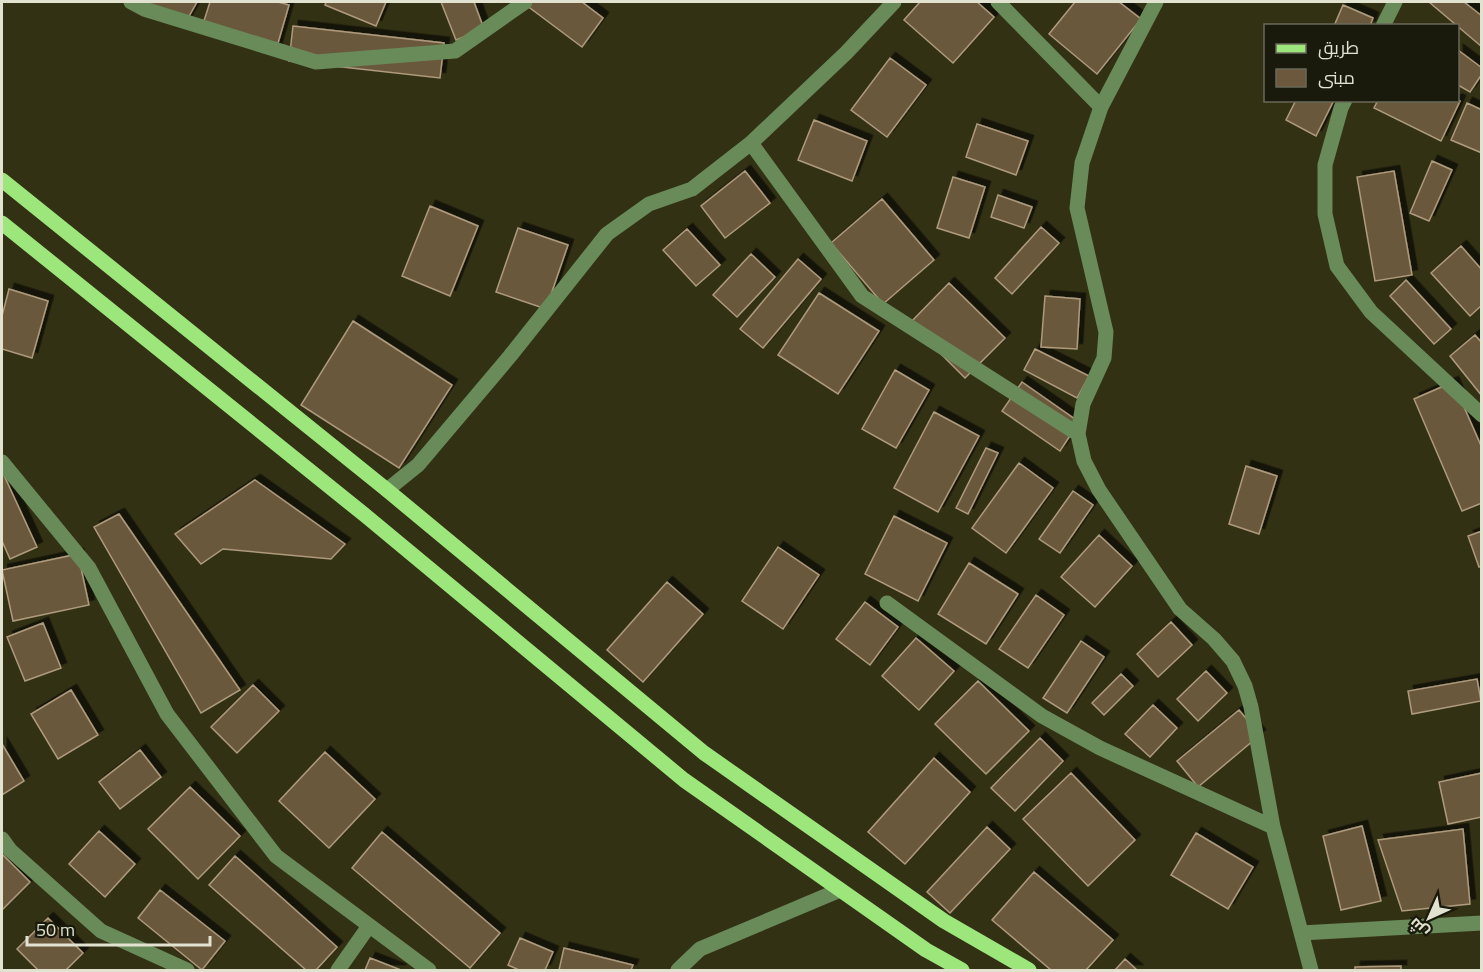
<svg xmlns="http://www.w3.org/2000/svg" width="1483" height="972" font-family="'Titillium Web',Cairo,sans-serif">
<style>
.building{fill:#6b583d;stroke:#ae9a7d;stroke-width:1.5;filter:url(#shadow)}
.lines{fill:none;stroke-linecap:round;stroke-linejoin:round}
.minor{stroke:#688b59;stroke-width:15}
.major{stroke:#9de67b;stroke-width:15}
</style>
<defs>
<filter id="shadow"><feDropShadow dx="5.5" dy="-5.5" stdDeviation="0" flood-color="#0009"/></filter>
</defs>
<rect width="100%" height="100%" fill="#333114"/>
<!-- building -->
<path class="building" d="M139,2H197L183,27Z
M210,2H278L289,5L276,50L202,27Z
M326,2H386L376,26L325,5Z
M441,2H474L484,29L456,40Z
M522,2H582L603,18L582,47Z
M920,2H977L994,17L953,63L904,20Z
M1075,2H1119L1141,19L1097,74L1049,34Z
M1429,2H1464L1482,16V47Z
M1343,5L1373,18L1370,26H1334Z
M293,26L444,43L440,78L289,61Z
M1458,50L1482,68V74L1470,92L1458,85Z
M890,58L926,85L887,137L851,110Z
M1296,100H1334L1316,136L1286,120Z
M1378,100H1458L1460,101L1441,141L1374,108Z
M1467,103L1482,110V153L1451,140Z
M814,120L867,141L852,181L798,160Z
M977,124L1028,141L1016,175L966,157Z
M1432,161L1452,170L1429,221L1410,213Z
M745,171L770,203L725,238L701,206Z
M1394,171L1412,275L1375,281L1357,177Z
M953,177L985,187L969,238L937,228Z
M998,195L1032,207L1024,228L991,217Z
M882,199L934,260L883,304L831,243Z
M430,206L478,226L450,296L402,276Z
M1041,227L1059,243L1012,294L995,278Z
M518,228L568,245L546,309L496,292Z
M687,229L720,265L696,286L663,250Z
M1461,246L1482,270V305L1470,316L1431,273Z
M751,254L775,277L737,317L713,295Z
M798,259L821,279L763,348L740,329Z
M1406,280L1451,329L1434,344L1390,296Z
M949,283L1005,338L965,378L910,323Z
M9,289L48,301L32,358L2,349V316Z
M819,293L879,331L838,394L778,355Z
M1045,296L1080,299L1077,349L1041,347Z
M353,321L452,385L399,468L301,405Z
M1475,335L1482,343V396L1450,356Z
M1035,349L1089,376L1077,398L1024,370Z
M895,370L929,390L896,448L862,429Z
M1022,382L1079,422L1060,451L1002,411Z
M1453,382L1482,448V503L1462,511L1414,399Z
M934,412L979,436L938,512L894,488Z
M986,448L998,453L968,514L956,508Z
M1019,463L1053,488L1006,553L972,528Z
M1246,466L1277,476L1259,534L1229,524Z
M2,471L37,547L10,559L2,541Z
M255,480L345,544L331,559L223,549L201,564L175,534Z
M1073,491L1093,505L1060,553L1039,539Z
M119,514L240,690L201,713L94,527Z
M894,516L947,543L918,601L865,574Z
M1482,531V566L1479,567L1468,536Z
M1099,535L1132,566L1095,607L1061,577Z
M778,547L819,575L783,629L742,601Z
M78,554L89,605L13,621L2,570Z
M969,563L1018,594L986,644L938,614Z
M667,582L703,614L643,682L607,650Z
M1036,595L1064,615L1028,668L999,649Z
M865,602L898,627L870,665L836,639Z
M1171,622L1192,645L1158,677L1137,654Z
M43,623L61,668L25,681L7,637Z
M916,638L954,671L919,710L882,676Z
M1081,641L1104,657L1067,713L1043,698Z
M1206,671L1227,693L1198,721L1177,699Z
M1121,674L1133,686L1104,715L1092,703Z
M1477,679L1481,701L1412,714L1408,691Z
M978,681L1029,731L986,774L935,724Z
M253,685L279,711L237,753L211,727Z
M71,690L98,735L58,759L31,714Z
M1153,705L1177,728L1150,757L1125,734Z
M1239,710L1260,735L1198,787L1177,761Z
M1040,738L1063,761L1015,811L991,788Z
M2,744L24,781L2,795Z
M140,750L161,777L120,809L99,782Z
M325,752L375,799L329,848L279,801Z
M934,758L970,792L905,864L868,832Z
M1071,773L1135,840L1088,886L1023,819Z
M1482,773V817L1448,824L1439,782Z
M190,787L240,836L198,879L148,829Z
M1362,826L1381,901L1341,910L1323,836Z
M987,827L1010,849L950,913L927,892Z
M1463,829L1470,904L1402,911L1378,840Z
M99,831L135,864L105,897L69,864Z
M382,832L500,933L470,968L352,868Z
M1196,833L1253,867L1228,909L1171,875Z
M2,854L30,882L2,910Z
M235,856L337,947L316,970H306L209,885Z
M1034,872L1113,940L1086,970H1051L992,920Z
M160,890L225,941L202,970L138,918Z
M48,918L83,953L66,970H38L17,949Z
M520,938L553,952L545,970H519L508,965Z
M564,948L633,965L631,970H559Z
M370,958L401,970H365Z
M1125,959L1137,970H1115Z
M1401,966V970H1355V967Z"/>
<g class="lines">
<!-- minor -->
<path class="minor" d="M131,2L144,9L316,62L455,51L525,2
M998,2L1101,107
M1156,2L1101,107L1082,163L1077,208L1106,332L1104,358L1083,404L1078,434L1084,461L1099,490L1180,609L1214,639L1233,661L1245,686L1251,707L1273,827L1311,970
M1383,26L1395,2
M1345,100L1341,108L1325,165V214L1337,266L1371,312L1482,415
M751,143L862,296L1078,434
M2,462L89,568L167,714L276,856L429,970
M387,490L418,465L510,356L607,234L649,204L692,189L751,143L846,53L894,2
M887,603L1042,716L1100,748L1273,827
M2,839L10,850L101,931L187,970
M1301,933L1482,923
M338,970L369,926
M678,970L700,949L840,890"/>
<!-- major -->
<path class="major" d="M2,180L387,490L704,753L944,921L1029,970
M2,223L366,516L684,780L926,950L962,970"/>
</g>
<!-- border -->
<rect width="1483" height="972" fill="none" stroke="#e2e2d0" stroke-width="6"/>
<!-- legend -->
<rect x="1264" y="24" width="195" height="78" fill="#19190c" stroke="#69695a" stroke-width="1.5"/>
<rect x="1276" y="44" width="30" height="9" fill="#9de67b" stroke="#69695a" stroke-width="1.5"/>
<text x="1318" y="54" font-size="18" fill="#e2e2d0">طريق</text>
<rect x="1276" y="69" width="30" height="18" fill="#6b583d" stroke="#69695a" stroke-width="1.5"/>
<text x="1318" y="84" font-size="18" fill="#e2e2d0">مبنى</text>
<!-- north arrow -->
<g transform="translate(1429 918) rotate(225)" stroke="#19190c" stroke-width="4.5" paint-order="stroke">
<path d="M0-4.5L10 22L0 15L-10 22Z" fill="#e2e2d0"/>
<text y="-9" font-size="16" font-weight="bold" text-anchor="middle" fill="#e2e2d0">ش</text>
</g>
<!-- scale -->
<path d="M27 936v9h183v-9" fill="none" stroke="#e2e2d0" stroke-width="3"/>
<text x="36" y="936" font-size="18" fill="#e2e2d0" stroke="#19190c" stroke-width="4.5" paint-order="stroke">50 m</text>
</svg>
